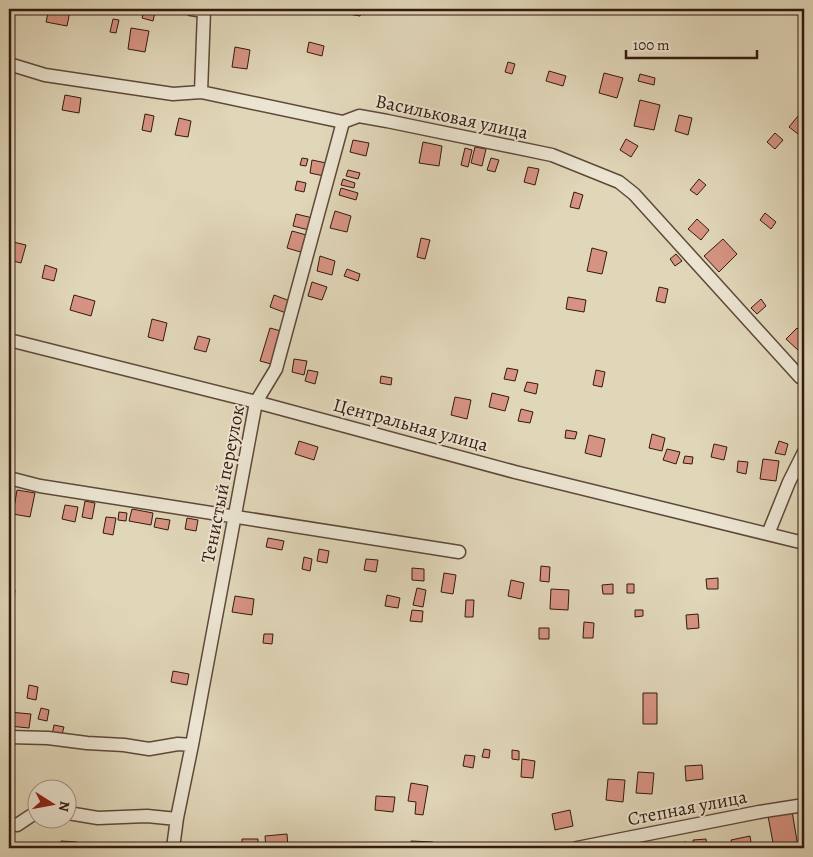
<svg xmlns="http://www.w3.org/2000/svg" width="813" height="857" font-family="Alegreya,serif">
<style>
.building{fill:#d69382;stroke:#331a0f}
.lines{fill:none;stroke-linecap:round;stroke-linejoin:round}
.minor-casing{stroke:#5e4939;stroke-width:15}
.minor{stroke:#ebe4d1;stroke-width:12}
.labels{text-anchor:middle;stroke-width:4;stroke-linejoin:round;paint-order:stroke}
.street-label{font-size:19px;fill:#331a0f;stroke:#ebe4d1}
</style>
<rect width="100%" height="100%" fill="#e0d6b8"/>
<filter id="stains"><feTurbulence type="fractalNoise" baseFrequency=".004" numOctaves="4"/><feColorMatrix values="0 0 0 0 .2 0 0 0 0 .09 0 0 0 0 .02 0 0 0 .5 -.17"/></filter>
<radialGradient id="worn" r=".72"><stop offset=".6" stop-color="#630" stop-opacity="0"/><stop offset="1" stop-color="#630" stop-opacity=".3"/></radialGradient>
<!-- building -->
<path class="building" d="M49,9L70,11L67,26L46,22Z
M145,9L155,12L153,21L142,18Z
M344,9H362L360,16L343,13Z
M388,9H401L400,14L387,12Z
M113,19L119,20L116,33L110,32Z
M131,28L149,31L145,52L128,49Z
M309,42L324,46L322,56L307,52Z
M235,47L250,50L247,69L232,67Z
M508,62L515,64L512,74L505,72Z
M549,71L566,76L563,86L546,81Z
M604,73L623,78L617,98L599,93Z
M640,74L655,78L654,85L638,81Z
M65,95L81,98L79,113L62,110Z
M640,100L660,105L654,130L634,126Z
M145,114L154,116L151,132L142,130Z
M679,115L692,118L688,135L675,131Z
M798,116L804,121V134L802,137L789,127Z
M179,118L191,121L188,137L175,135Z
M775,133L783,140L775,149L767,142Z
M626,139L638,146L631,157L620,150Z
M353,140L369,143L366,156L350,152Z
M423,142L442,146L439,166L419,163Z
M475,147L486,149L482,166L471,163Z
M465,148L472,150L468,167L461,165Z
M302,158L308,159L306,166L300,165Z
M491,158L499,160L495,172L487,170Z
M312,160L326,163L324,176L310,173Z
M528,167L539,169L535,185L524,182Z
M348,170L360,173L358,179L346,176Z
M343,179L355,183L354,188L341,185Z
M699,179L706,185L697,195L690,190Z
M297,181L306,183L304,192L295,190Z
M341,188L358,193L356,200L339,195Z
M574,192L583,195L579,209L570,207Z
M335,211L351,216L347,232L330,228Z
M765,213L776,222L771,229L760,220Z
M296,214L313,218L309,230L293,226Z
M697,219L709,230L701,240L688,229Z
M292,231L310,236L304,253L287,248Z
M421,238L430,240L425,259L417,257Z
M723,239L737,254L719,272L704,256Z
M9,241L26,245L21,263L9,260Z
M592,248L607,252L602,274L587,271Z
M676,254L682,261L675,266L670,259Z
M320,256L335,261L332,275L317,271Z
M45,265L57,269L54,281L42,278Z
M347,269L360,274L358,281L344,276Z
M312,282L327,287L322,300L308,296Z
M659,287L668,289L665,303L656,301Z
M74,295L95,301L91,316L70,310Z
M274,295L290,301L286,313L270,307Z
M568,297L586,300L584,312L566,309Z
M761,299L766,306L757,314L751,308Z
M152,319L167,323L163,341L148,337Z
M270,328L281,331L271,364L260,361Z
M797,328L804,335V345L799,351L786,339Z
M198,336L210,339L206,352L194,349Z
M294,359L307,361L304,375L292,372Z
M507,368L518,370L515,381L504,379Z
M308,370L318,372L315,384L305,381Z
M596,370L605,372L602,387L593,385Z
M381,376L392,378L391,385L380,383Z
M527,382L538,384L536,394L524,391Z
M492,393L509,397L505,411L489,407Z
M455,397L471,400L467,419L451,415Z
M521,409L533,412L530,423L518,421Z
M566,430L577,432L575,439L565,438Z
M652,434L665,438L662,451L649,448Z
M589,435L605,439L601,457L585,453Z
M299,441L318,447L314,460L295,454Z
M779,441L788,444L785,455L775,453Z
M714,444L727,447L724,460L711,457Z
M667,449L680,452L676,464L663,460Z
M685,456L693,457L692,464L683,463Z
M763,459L779,461L776,481L760,479Z
M738,461L748,462L746,474L737,472Z
M17,490L35,493L30,517L13,514Z
M85,501L95,503L92,519L82,517Z
M65,505L78,507L75,522L62,519Z
M132,509L153,513L151,525L129,521Z
M119,512L127,513L126,521L118,520Z
M106,517L116,518L113,535L103,533Z
M156,518L170,520L168,530L154,527Z
M187,518L198,520L196,531L185,529Z
M268,538L284,541L282,550L266,547Z
M319,549L329,551L327,563L317,561Z
M304,557L312,559L310,571L302,569Z
M366,559L378,560L376,572L364,570Z
M541,566L550,567L549,582L540,581Z
M412,568L424,569V581L412,580Z
M444,573L456,575L453,594L441,592Z
M718,578V589H707L706,579Z
M511,580L524,583L521,599L508,596Z
M613,584V594H603L602,585Z
M627,584H634V593H627Z
M417,588L426,590L423,607L413,605Z
M9,589L15,590L14,598H9Z
M551,589L569,590L568,610L550,609Z
M387,595L400,598L398,608L385,606Z
M235,596L254,599L252,615L232,612Z
M466,600H474L473,617H465Z
M412,610L423,611L422,622L410,621Z
M635,610H643V616L635,617Z
M698,614L699,628L687,629L686,615Z
M584,622L594,623L593,638H583Z
M539,628H549V639H539Z
M264,634H273L272,644L263,643Z
M173,671L189,674L187,685L171,682Z
M29,685L38,687L36,700L27,698Z
M643,693H657V724H643Z
M41,708L49,710L47,721L38,719Z
M9,712L31,714L29,728L9,726Z
M54,725L64,727L61,738L52,735Z
M484,749L490,750L489,758L482,757Z
M512,750L519,751V760L512,759Z
M465,755L475,756L473,768L463,766Z
M522,759L535,761L533,778L521,777Z
M702,765L703,779L686,781L685,766Z
M638,772L654,773L652,794L636,793Z
M608,779L625,780L623,802L606,800Z
M411,783L428,786L423,815L415,814L416,802L408,801Z
M376,796L395,797L393,812L375,810Z
M570,810L573,826L555,830L552,814Z
M792,811L798,847L774,848L768,816Z
M804,813V829L801,830L799,814Z
M287,834L288,848H266L265,836Z
M750,836L752,848H733L731,840Z
M242,839H258V848H242Z
M706,839L707,848H694L693,840Z
M61,841L77,842V848H60Z
M411,841L433,842V848H411Z
M686,842L687,848H674L673,844Z"/>
<g class="lines">
<!-- minor casing -->
<g class="minor-casing">
<path id="minor" d="M191,9L204,11L201,92
M9,64L45,75L173,94L201,92L343,122L359,116L387,121L552,155L619,182L634,194L800,377L804,379
M9,340L256,402L515,472L804,543
M9,478L40,486L459,552
M768,534L789,482L804,452
M9,737L48,738L87,743L124,745L149,749L178,744L192,745
M68,813L98,818L147,816L177,819
M9,823L17,825L38,811
M173,848L177,818L192,745L256,402L276,369L343,122
M577,848L759,812L804,805"/>
</g>
<!-- minor -->
<use href="#minor" class="minor"/>
</g>
<g class="labels">
<!-- street labels -->
<g class="street-label">
<text transform="translate(452 116) rotate(12)" y="7">Васильковая улица</text>
<text transform="translate(411 424) rotate(15)" y="7">Центральная улица</text>
<text transform="translate(222 484) rotate(-79)" y="7">Тенистый переулок</text>
<text transform="translate(687 807) rotate(-11)" y="7">Степная улица</text>
</g>
</g>
<!-- margin -->
<rect width="813" height="857" fill="none" stroke="#e0d6b8" stroke-width="30"/>
<rect x="10" y="10" width="793" height="837" fill="none" stroke="#331a0f" stroke-width="2.5"/>
<rect x="15" y="15" width="783" height="827" fill="none" stroke="#331a0f"/>
<!-- north arrow -->
<g transform="translate(52 804) rotate(101)"><circle r="24" fill="#ebe4d1" stroke="#a19383"/>
<path d="M0-4L9 19L0 12L-9 19Z" fill="#8f2418"/>
<text y="-8" font-size="14" font-weight="bold" text-anchor="middle" fill="#331a0f">N</text>
</g>
<!-- scale -->
<path d="M626 50v8h131v-8" fill="none" stroke="#331a0f" stroke-width="2.5"/>
<text x="633" y="50" font-size="15" fill="#331a0f" stroke="#ebe4d1" stroke-width="4" paint-order="stroke">100 m</text>
<rect width="100%" height="100%" filter="url(#stains)"/>
<rect width="100%" height="100%" fill="url(#worn)"/>
</svg>
